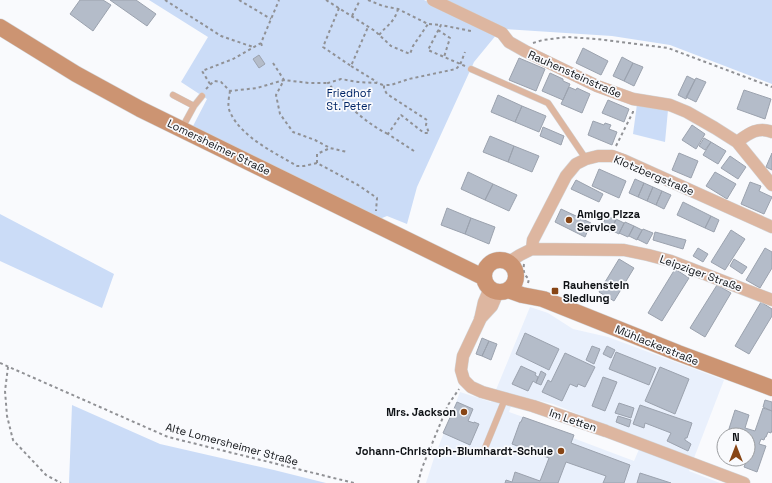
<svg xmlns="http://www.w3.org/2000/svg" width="772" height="483" font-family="'Space Grotesk',sans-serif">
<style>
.built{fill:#e9f0fc;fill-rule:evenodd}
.green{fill:#cbdcf7}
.building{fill:#b4bcc9;stroke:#9ba2ae}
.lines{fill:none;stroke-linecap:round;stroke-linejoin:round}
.lane-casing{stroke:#d3d5d8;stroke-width:7}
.street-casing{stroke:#d3d5d8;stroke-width:13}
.secondary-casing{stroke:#d3d5d8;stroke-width:17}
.path{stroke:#909195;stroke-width:2;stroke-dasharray:3 3;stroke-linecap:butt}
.lane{stroke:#ddb6a0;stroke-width:6}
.street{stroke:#ddb6a0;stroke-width:12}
.secondary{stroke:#cc9472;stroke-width:16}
.poi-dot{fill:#874515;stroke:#f9fafd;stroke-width:1.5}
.labels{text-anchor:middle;stroke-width:3.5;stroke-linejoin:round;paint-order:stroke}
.street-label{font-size:11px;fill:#0e1115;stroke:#f9fafd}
.park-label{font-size:11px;fill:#012566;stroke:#f9fafd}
.poi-label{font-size:11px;font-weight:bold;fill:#0e1115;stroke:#f9fafd;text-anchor:start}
</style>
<rect width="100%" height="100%" fill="#f9fafd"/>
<!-- built -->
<path class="built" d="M530,307L548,313L573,329L608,337L724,380L689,471L720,483H426L434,458L460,392L491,402ZM515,395L553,404L643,440L634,461L573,438L574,435L509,412Z"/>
<!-- green -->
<path class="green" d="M149,0H424L497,34L474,62L417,187L407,224L387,216L377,220L192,128L207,99L181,82L208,37Z
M442,0H772V84L670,45L612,36L505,29Z
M637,104L668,110L665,142L633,134Z
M0,214L114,274L102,308L0,261Z
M72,405L160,444L274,470L326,483H69Z"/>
<!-- building -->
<path class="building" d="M80,0H103L111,5L93,31L70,14Z
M110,0H136L156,14L147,26Z
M583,48L608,61L601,75L576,63Z
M259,55L265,64L259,68L253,59Z
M622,57L633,63L624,81L613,76Z
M519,58L545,69L536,91L509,80Z
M633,63L643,67L634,86L624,81Z
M550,73L563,79V81L570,84L563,100L542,91Z
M687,76L695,80L686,99L678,95Z
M696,78L706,82L696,102L686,97Z
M569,87L576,90L577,88L590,94L582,113L561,104Z
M744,90L771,99L765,119L737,109Z
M498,95L522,106L515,122L491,112Z
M608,100L629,109L624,122L602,113Z
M522,106L546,116L539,132L515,122Z
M593,121L604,125L605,123L611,125L609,129L617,132L612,145L588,135Z
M692,125L705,134L696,149L682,140Z
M543,127L564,136L561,145L540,136Z
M490,136L514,146L508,162L483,152Z
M704,138L711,142L705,150L699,146Z
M711,142L726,151L718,164L703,155Z
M514,146L539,156L532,172L508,162Z
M679,153L698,161L691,178L672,170Z
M772,153V170L766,167Z
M730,156L746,167L738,179L721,168Z
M599,169L626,181L619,198L592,186Z
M468,172L493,184L485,200L461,189Z
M715,172L736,184L727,199L706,186Z
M635,179L644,183L638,197L629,193Z
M576,180L603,194L599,202L571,189Z
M750,182L761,186L759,191L772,197L764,214L741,204Z
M644,183L653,187L647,201L638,197Z
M493,184L517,195L509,211L485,200Z
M653,187L662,191L656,205L647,201Z
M662,191L671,195L664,209L656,205Z
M683,202L711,216L705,228L677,215Z
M447,208L471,218L465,234L441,225Z
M561,209L591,223L585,237L555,222Z
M607,216L616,220L610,232L601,227Z
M711,216L719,220L714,232L705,228Z
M471,218L495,227L489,244L465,234Z
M616,219L624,223L619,234L611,230Z
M625,222L634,226L628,237L619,233Z
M634,226L642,230L637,240L629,236Z
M643,229L653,233L647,244L637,239Z
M731,230L745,239L725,270L711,262Z
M655,232L686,240L683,249L653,240Z
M698,248L708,254L703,262L693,256Z
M765,248L772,252V268L760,288L746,280Z
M619,259L634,268L614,301L599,292Z
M734,259L747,267L742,274L730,266Z
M675,269L689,278L662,321L648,313Z
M717,285L731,293L705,337L690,328Z
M761,302L772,309V316L749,354L735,346Z
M525,333L559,349L549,370L516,354Z
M482,338L489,341L482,356L476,354Z
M489,341L497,344L491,360L482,356Z
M592,346L600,349L594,364L586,360Z
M607,346L615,350L611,358L603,354Z
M616,352L656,368L649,385L609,369Z
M565,353L595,367L585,387L578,384L577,387L570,384L562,401L542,392L548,380L551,382Z
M521,366L536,373L535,375L538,377L536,383L533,381L528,391L512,384Z
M660,367L689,379L675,414L645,401Z
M541,371L546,374L541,385L536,383Z
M603,377L617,382L605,411L592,406Z
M765,400L772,402V411L763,407Z
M457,402L473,409L468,421L474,423V422L479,424L470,445L443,433Z
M619,403L634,408L631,418L615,413Z
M640,405L692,423L687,438H685V440L691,444L688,451L667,441L671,433L645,423L644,428L633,424Z
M763,408L772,411V430L771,433L768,432L766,437H765L764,440L761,439L759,444L766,446L757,472L744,467L747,459H748V456L752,445L748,444V435H727L735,410L749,415L745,428L755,431Z
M618,416L631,420L629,427L616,422Z
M523,417L574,435L571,443L630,465L624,483H603L606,476L566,462L558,483H505L506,480L512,482L515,472L540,481L549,458L512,444L520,422H521Z
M640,473L671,483H637Z"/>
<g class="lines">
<!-- lane casing -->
<g class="lane-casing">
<path id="lane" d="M471,69L548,103L586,159
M173,95L194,106
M182,128L194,106L202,96
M485,448L505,399"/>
</g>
<!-- street casing -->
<g class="street-casing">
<path id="street" d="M433,0L502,33L509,42L525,51L597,86L633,99L670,105L687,112L715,128L737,142L772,185
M737,142C748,134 758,126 772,132
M532,249L624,250L648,255L671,261L772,300
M509,262L520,255L532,249L533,240L566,176L576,164L586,159L598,156H612L623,160L772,227
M490,288L484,302L480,320L463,356L461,370L464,380L471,387L482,392L533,406L606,431L744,483
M480,319L492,306L498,292"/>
</g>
<!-- secondary casing -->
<g class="secondary-casing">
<path id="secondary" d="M0,27L76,74L140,109L483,277
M484 276a16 16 0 1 1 32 0a16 16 0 1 1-32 0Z
M508,290L522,295L543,299L678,353L772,388"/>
</g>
<!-- path -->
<path class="path" d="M165,0L221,36L253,47
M239,0L271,19
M326,0L375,31L391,46L410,54L413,46L428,24
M368,0L383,6L398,9L428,24L441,25
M339,8L323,47L351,66L368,27
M352,16L360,0
M438,30L450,38L444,57
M379,35C387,25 394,23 398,9
M261,43L262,46
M533,43L543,40L567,37L597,39L668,48L772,87
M273,63L284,80L276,95L280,114L293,132L315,140L330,148
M351,66L377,82
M465,66L428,50L441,25L471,31
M210,84L202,71L233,59L261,43L279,0
M383,85L377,83L358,82L341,79L328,83C345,103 365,123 388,134
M206,89L214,81L221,82L230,91L257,88L284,80L309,83H328
M230,91C229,97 227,106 230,112C241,137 275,153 297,166H304L317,163L358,185L377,198L376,211
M616,146L633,112V109
M414,151L388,134L401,115L424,133H429L426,125L427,120L387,94L384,89V85H391L409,79L456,69L460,65L465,52
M317,163V154L330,148L347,152
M524,264C523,271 524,275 529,279L528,283
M0,363L168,437L354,483
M8,367L5,391L7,416L13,440L46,475L61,483
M418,483L422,468L448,405L459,389"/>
<!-- lane -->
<use href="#lane" class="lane"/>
<!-- street -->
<use href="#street" class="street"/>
<!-- secondary -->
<use href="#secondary" class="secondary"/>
</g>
<!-- markers -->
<g class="poi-dot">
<circle cx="569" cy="220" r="4"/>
<rect x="551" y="287" width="8" height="8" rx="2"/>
<circle cx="464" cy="412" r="4"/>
<circle cx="561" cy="451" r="4"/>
</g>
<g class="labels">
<!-- street labels -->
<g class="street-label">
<text transform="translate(575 74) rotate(24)" y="4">Rauhensteinstraße</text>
<text transform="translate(219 147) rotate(26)" y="4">Lomersheimer Straße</text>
<text transform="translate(654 175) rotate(23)" y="4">Klotzbergstraße</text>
<text transform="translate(701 273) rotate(20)" y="4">Leipziger Straße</text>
<text transform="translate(657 345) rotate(22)" y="4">Mühlackerstraße</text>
<text transform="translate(573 420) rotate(19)" y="4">Im Letten</text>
<text transform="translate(232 444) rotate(15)" y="4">Alte Lomersheimer Straße</text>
</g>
<!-- park labels -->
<g class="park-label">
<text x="349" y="97">Friedhof<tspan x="349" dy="13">St. Peter</tspan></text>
</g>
<!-- poi labels -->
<g class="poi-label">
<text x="577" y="218">Amigo Pizza<tspan x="577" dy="13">Service</tspan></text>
<text x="563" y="289">Rauhenstein<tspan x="563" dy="13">Siedlung</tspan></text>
<text x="456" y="416" text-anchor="end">Mrs. Jackson</text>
<text x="553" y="455" text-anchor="end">Johann-Christoph-Blumhardt-Schule</text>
</g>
</g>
<!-- north arrow -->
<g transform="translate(736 447)"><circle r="19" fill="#f9fafd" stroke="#9b9da0"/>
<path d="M0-3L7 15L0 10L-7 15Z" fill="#874515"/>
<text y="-6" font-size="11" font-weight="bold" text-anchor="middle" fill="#0e1115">N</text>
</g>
</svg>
